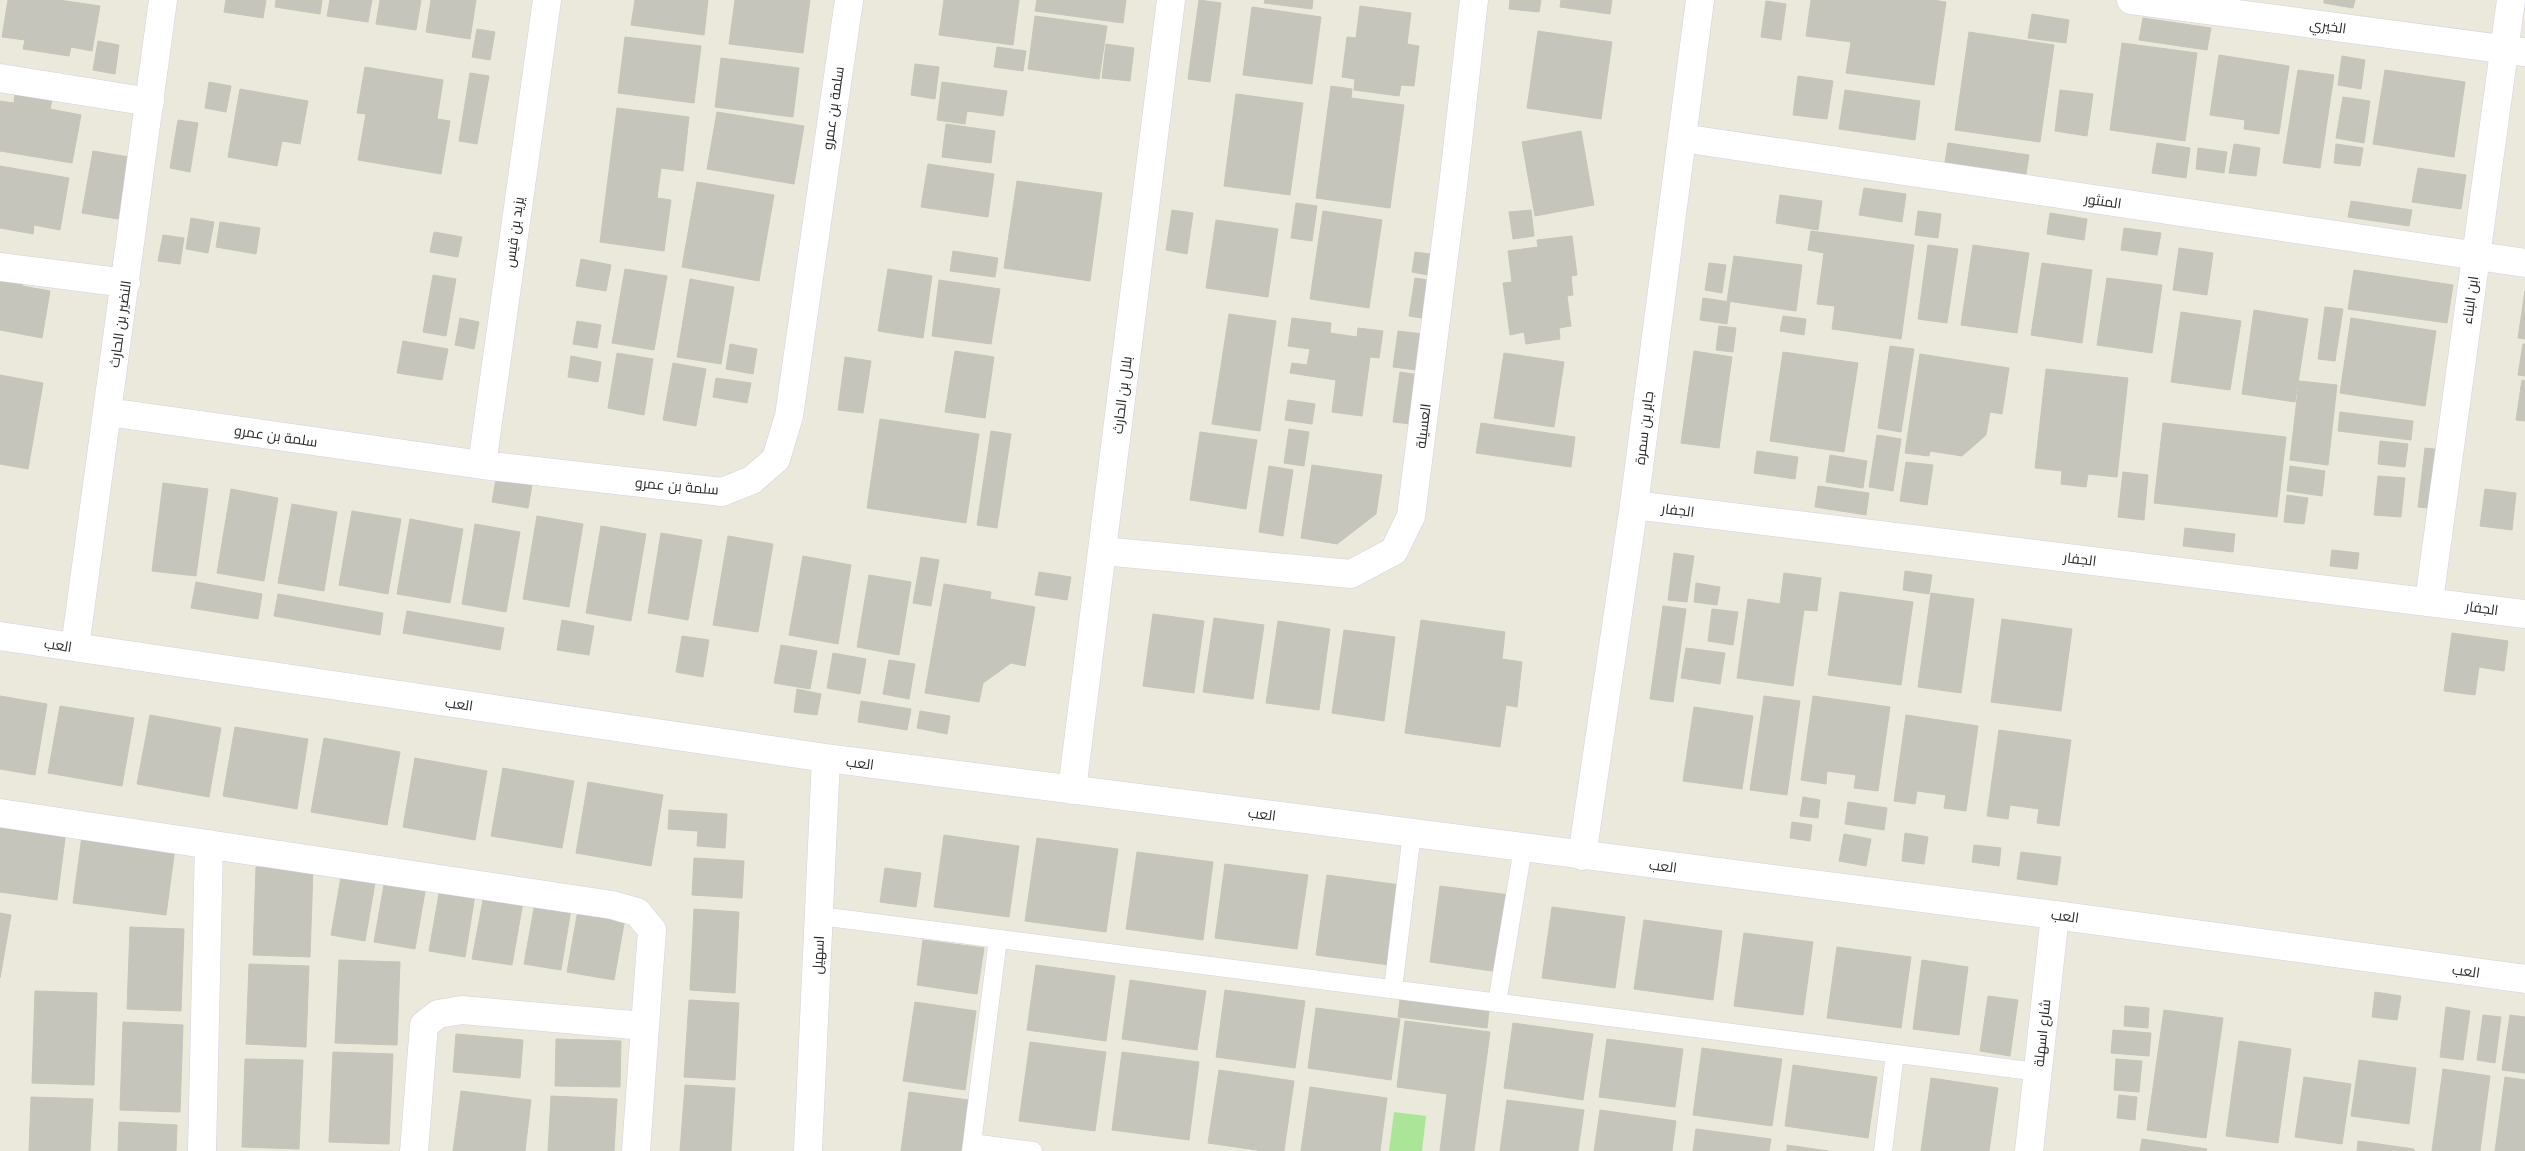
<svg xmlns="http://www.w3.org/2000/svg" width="2525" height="1151" font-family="'Noto Sans',Cairo,sans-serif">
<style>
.pitch{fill:#abe597}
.building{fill:#c6c5bb;stroke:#c6c5b6}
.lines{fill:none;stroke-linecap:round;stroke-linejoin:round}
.service-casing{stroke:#d4d1e1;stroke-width:19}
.minor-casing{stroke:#d4d1e1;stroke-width:29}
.service{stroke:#fff;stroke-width:18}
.minor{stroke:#fff;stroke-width:28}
.labels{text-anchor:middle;stroke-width:4.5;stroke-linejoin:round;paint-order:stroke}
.street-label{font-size:14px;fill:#292929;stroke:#fff}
</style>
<rect width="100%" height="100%" fill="#ebe9dc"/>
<!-- pitch -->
<path class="pitch" d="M1394,1112L1426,1116L1422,1151H1389Z"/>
<!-- building -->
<path class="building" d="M8,0H59L100,6L92,51L71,47L69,56L23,49L25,40L2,37Z
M226,0H266L263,18L224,12Z
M276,0H322L320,14L275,7Z
M330,0H372L368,22L327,16Z
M380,0H421L416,30L376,24Z
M431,0H476L470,39L426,32Z
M635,0H708L704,35L631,25Z
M735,0H810L803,53L729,44Z
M944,0H1019L1013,45L939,35Z
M1037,0H1126L1123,23L1035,11Z
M1199,0L1221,3L1210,82L1188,79Z
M1265,0H1313L1312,9L1264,3Z
M1510,0H1541L1539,12L1509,9Z
M1561,0H1612L1610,14L1560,7Z
M1811,0H1932L1946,2L1934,85L1846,73L1851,42L1806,36Z
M2324,0H2355L2353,8L2324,3Z
M1766,1L1786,4L1781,40L1761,37Z
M1360,6L1411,13L1407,44L1419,46L1414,86L1401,85L1399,96L1354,90L1355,79L1342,77L1347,37L1356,38Z
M1252,7L1321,17L1312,84L1243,75Z
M2032,14L2069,20L2066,43L2028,38Z
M1035,16L1107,26L1099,79L1028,69Z
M2143,18L2211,28L2207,50L2139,40Z
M477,29L495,32L490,60L472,57Z
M1538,31L1612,42L1601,119L1527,108Z
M1969,32L2054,45L2040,142L1955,130Z
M625,37L701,46L694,103L618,93Z
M98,41L119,45L115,74L93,70Z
M2122,43L2197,53L2185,141L2110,130Z
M1106,44L1134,48L1130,81L1102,78Z
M997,47L1026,51L1023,71L994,67Z
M2219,55L2289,66L2279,134L2244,129L2245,120L2210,115Z
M2342,56L2365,60L2361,89L2338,85Z
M721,58L799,68L793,117L715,107Z
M915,64L939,67L935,99L911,95Z
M365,67L443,80L437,119L450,121L441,174L358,160L366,114L357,113Z
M2298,70L2334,75L2320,168L2283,163Z
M2385,70L2465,82L2454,157L2373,144Z
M470,73L489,76L477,144L459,141Z
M1798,76L1833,81L1827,119L1793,115Z
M209,82L231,86L226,112L205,108Z
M942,82L1007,91L1003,116L967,111L965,124L937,120Z
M1331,86L1352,89L1351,98L1404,105L1390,208L1316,198Z
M240,89L308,101L300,144L282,141L277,166L228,157Z
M1845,90L1920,101L1915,140L1839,129Z
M2060,90L2093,94L2087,136L2055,131Z
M15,93L52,100L50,109L81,115L72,163L0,151V101L14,103Z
M1236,94L1303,103L1290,195L1224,186Z
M2343,97L2370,101L2364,143L2336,138Z
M617,108L689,117L683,171L661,168L657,198L671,200L664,251L600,242Z
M717,112L804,126L794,184L707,169Z
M178,120L198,123L190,172L170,168Z
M946,124L995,131L991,163L942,157Z
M1581,131L1594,205L1535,216L1522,142Z
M1948,143L2029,155L2026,174L1945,162Z
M2157,143L2190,148L2186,178L2152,173Z
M2234,144L2260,148L2256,176L2229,173Z
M2336,144L2363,148L2360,166L2334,163Z
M2198,148L2227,152L2224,173L2196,169Z
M93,151L129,157L118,219L82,213Z
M928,164L994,174L988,217L921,207Z
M0,166L69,178L60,230L34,225L33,234L0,228Z
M2418,168L2466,175L2461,209L2412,202Z
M1017,181L1102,193L1090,281L1004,268Z
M697,182L774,195L759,281L682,267Z
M1864,188L1906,194L1902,222L1859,215Z
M1780,195L1822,201L1818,230L1776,223Z
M2351,201L2412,210L2409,226L2348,217Z
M1296,203L1317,206L1312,241L1291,238Z
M1172,210L1193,213L1187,254L1166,250Z
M1531,210L1534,236L1513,239L1509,212Z
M1323,211L1382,220L1369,308L1310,299Z
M1918,211L1941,214L1938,238L1915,235Z
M2050,213L2087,219L2084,240L2047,234Z
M191,218L214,222L208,253L186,249Z
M1216,220L1278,229L1268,297L1206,288Z
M220,222L260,228L256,254L216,247Z
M2124,228L2161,233L2157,255L2121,250Z
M1811,231L1914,245L1901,339L1832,329L1835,306L1817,304L1824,253L1808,250Z
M434,232L462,237L458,257L430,252Z
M163,235L184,238L180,264L158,261Z
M1572,236L1577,275L1571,276L1573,295L1567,296L1571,326L1559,328L1560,339L1526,344L1524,332L1510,335L1503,283L1512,282L1508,251L1538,247L1537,240Z
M1928,245L1958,249L1947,323L1918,319Z
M1973,245L2029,253L2017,333L1961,325Z
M2179,248L2213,253L2207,295L2173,290Z
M953,251L998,258L995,277L950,271Z
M1415,252L1437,255L1433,276L1412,272Z
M1734,256L1802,265L1796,311L1727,301Z
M581,259L611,265L606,291L576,286Z
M1709,263L1726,265L1722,293L1705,290Z
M2042,263L2092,270L2082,343L2031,335Z
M625,269L667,276L654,350L612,343Z
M888,269L932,276L923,338L878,331Z
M2354,270L2453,285L2447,323L2348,309Z
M0,274L24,279L22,286L50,291L42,338L0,330Z
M433,275L456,279L446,336L423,332Z
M1415,278L1434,281L1428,319L1409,316Z
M2107,278L2162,285L2152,353L2097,345Z
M690,279L734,287L721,364L677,357Z
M939,280L1000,289L991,344L932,336Z
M2525,291V339L2518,338Z
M1703,298L1730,302L1727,324L1700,320Z
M2325,307L2343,309L2335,361L2318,359Z
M2254,310L2308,319L2295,402L2242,394Z
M2181,312L2241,321L2230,390L2171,382Z
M1229,314L1276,321L1260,431L1212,424Z
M1783,316L1806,319L1804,335L1780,331Z
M460,318L479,322L474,349L455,345Z
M1292,318L1331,323L1330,333L1357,337L1358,328L1383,331L1379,358L1370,357L1362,416L1332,412L1336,380L1290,373L1292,363L1307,365L1310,349L1288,346Z
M2351,318L2436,331L2425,406L2340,393Z
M577,321L601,325L597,348L573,344Z
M1719,326L1736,328L1733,352L1716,350Z
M1398,331L1423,334L1417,370L1393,367Z
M403,341L448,349L442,380L397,373Z
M730,344L757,349L753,374L726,369Z
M2523,344H2525V376L2518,375Z
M1890,346L1914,349L1901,432L1878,428Z
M955,351L994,357L985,418L945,412Z
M1694,351L1732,357L1719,448L1681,443Z
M1783,352L1858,363L1844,452L1770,441Z
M617,353L653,359L644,415L608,408Z
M1504,353L1564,362L1554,427L1494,418Z
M1920,354L2009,368L2002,414L1990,412L1986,435L1962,456L1930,451L1929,456L1905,453Z
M571,356L601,362L598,382L568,377Z
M845,357L871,361L863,413L838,410Z
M673,363L706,369L696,426L663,420Z
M2046,369L2128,378L2117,477L2088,474L2086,487L2061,484L2062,471L2035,468Z
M1400,372L1419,375L1411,424L1393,422Z
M0,375L43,383L28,469L0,464Z
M716,378L751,383L747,403L713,397Z
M2522,380L2525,381V421L2516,420Z
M2299,381L2337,385L2328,465L2290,460Z
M1288,400L1315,404L1312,424L1285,420Z
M2340,412L2413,421L2411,440L2338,431Z
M880,419L979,434L966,523L867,508Z
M1481,423L1575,437L1571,467L1476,453Z
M2163,423L2286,437L2277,517L2154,503Z
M1289,429L1309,432L1304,466L1284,463Z
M991,431L1011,434L997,528L977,525Z
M1200,432L1257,440L1246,509L1190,500Z
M1877,435L1901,439L1893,491L1869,487Z
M2380,441L2408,444L2405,467L2378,464Z
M2425,448L2444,450L2437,509L2418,507Z
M1757,451L1798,457L1795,479L1754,473Z
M1830,455L1867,461L1863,488L1826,482Z
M1906,462L1933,465L1927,505L1900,501Z
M1312,465L1382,475L1376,514L1337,544L1301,538Z
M1269,466L1293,470L1283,536L1259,532Z
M2290,466L2325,471L2322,496L2287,491Z
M2123,472L2148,475L2144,520L2118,517Z
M2378,476L2405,478L2401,517L2374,515Z
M496,479L532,485L528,508L492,502Z
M163,483L208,489L196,576L152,571Z
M1818,486L1869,493L1866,515L1815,507Z
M231,489L278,498L264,581L217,573Z
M2485,489L2516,493L2512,530L2480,526Z
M2287,495L2308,498L2304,524L2284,522Z
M292,504L337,512L324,591L278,583Z
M352,511L401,519L388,594L339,585Z
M537,516L583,524L569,607L523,599Z
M410,519L463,529L450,603L397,594Z
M475,524L520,532L506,612L462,604Z
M601,526L646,534L631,621L586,613Z
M2185,528L2235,534L2233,552L2183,546Z
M661,533L702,540L688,620L648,613Z
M728,536L773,544L758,632L713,625Z
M2332,550L2359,553L2357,569L2330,566Z
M1674,553L1694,556L1687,602L1668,600Z
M803,556L851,565L838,644L789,635Z
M921,557L939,560L931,606L913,603Z
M1905,571L1932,575L1929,594L1903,590Z
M1039,572L1071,577L1067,600L1035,595Z
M1784,573L1821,578L1817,611L1804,610L1793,686L1737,678L1748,599L1780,604Z
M869,575L911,582L899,655L857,647Z
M196,582L262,594L258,619L191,608Z
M1696,583L1720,587L1717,605L1694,602Z
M944,584L991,592L990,599L1035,607L1025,666L1011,663L983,683L979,702L925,693Z
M1840,592L1913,602L1901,685L1828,675Z
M1931,593L1974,599L1961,693L1918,687Z
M278,594L383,613L380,635L274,616Z
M1663,606L1686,609L1673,702L1650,699Z
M1712,609L1738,612L1733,645L1708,641Z
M407,611L504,628L500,650L403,633Z
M1153,614L1204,621L1194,693L1143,686Z
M1214,618L1264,625L1253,699L1203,692Z
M2002,619L2072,629L2061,711L1991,702Z
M562,620L594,626L589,655L557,650Z
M1421,620L1505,632L1502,659L1522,662L1517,707L1506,705L1500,747L1405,733Z
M1278,621L1330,629L1319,710L1266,703Z
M1344,630L1395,637L1384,721L1332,713Z
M2452,633L2508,641L2504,671L2479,667L2475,695L2444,691Z
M682,636L709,640L703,677L676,672Z
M781,645L817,651L810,689L774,683Z
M1686,648L1725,653L1720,684L1681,678Z
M833,653L866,659L860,694L827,688Z
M889,660L915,664L909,699L883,694Z
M797,689L821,694L817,715L794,712Z
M0,696L47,704L35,775L0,769Z
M1764,696L1800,701L1787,795L1750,790Z
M1813,696L1890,707L1878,791L1854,788L1856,775L1827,771L1826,784L1801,780Z
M861,701L911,709L907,730L858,722Z
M60,706L134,718L122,786L48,773Z
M1694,707L1753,716L1742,789L1683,781Z
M920,711L950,716L947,734L917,728Z
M150,715L221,728L209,797L137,784Z
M1906,715L1978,726L1966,811L1944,808L1946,795L1917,791L1915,804L1894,801Z
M235,727L308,739L297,809L223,796Z
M1999,730L2071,740L2059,826L2037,823L2039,809L2010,805L2008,819L1987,816Z
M324,738L400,752L387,825L311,812Z
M415,758L487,771L475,840L403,827Z
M503,768L574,781L562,848L491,836Z
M588,782L663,795L651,866L576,853Z
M1803,797L1820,800L1818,818L1800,816Z
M1848,802L1887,808L1884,830L1845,824Z
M669,810L727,814L725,848L697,846L698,831L668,829Z
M0,822L66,831L57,900L0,892Z
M1792,822L1812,825L1810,841L1790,838Z
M1905,833L1928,837L1924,864L1902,861Z
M1844,834L1871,839L1866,866L1839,861Z
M944,835L1019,846L1009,917L934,907Z
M82,836L175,848L166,915L73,903Z
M1037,838L1118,849L1106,932L1025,921Z
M1974,845L2001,848L1999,866L1972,862Z
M1137,852L1213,862L1203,940L1126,929Z
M2021,852L2061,857L2057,885L2017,879Z
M694,858L744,861L742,898L692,895Z
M1225,864L1308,875L1297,949L1215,938Z
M256,867L313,869L310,957L253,955Z
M885,868L921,873L916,907L880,902Z
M1327,875L1400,885L1389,965L1316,955Z
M341,877L375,883L365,941L331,935Z
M385,879L426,886L415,949L374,942Z
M1440,886L1510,895L1499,972L1430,962Z
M440,888L475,895L465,957L429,951Z
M484,895L523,902L512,965L472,959Z
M535,903L571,909L561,970L524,964Z
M1552,907L1625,917L1615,988L1542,978Z
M694,909L739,912L735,993L690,990Z
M578,910L625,918L614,980L567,972Z
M0,913L11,915L0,978Z
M1644,920L1722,931L1713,1000L1634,989Z
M130,927L184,929L181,1011L127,1009Z
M1744,933L1813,942L1803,1015L1734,1006Z
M923,940L984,948L977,994L917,985Z
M1837,947L1911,957L1901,1028L1827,1018Z
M339,960L400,962L397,1045L335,1043Z
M1922,960L1968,967L1959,1035L1913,1029Z
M249,964L309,966L306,1047L246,1044Z
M1036,965L1115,976L1106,1041L1027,1030Z
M1130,980L1206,991L1197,1050L1122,1039Z
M1225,990L1305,1001L1295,1068L1216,1057Z
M35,991L97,993L94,1085L32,1083Z
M2375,992L2401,996L2397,1020L2372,1017Z
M1988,996L2018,1000L2010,1056L1980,1051Z
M1400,999L1489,1011L1487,1028L1398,1017Z
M689,1000L739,1003L735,1080L684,1077Z
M915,1002L976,1011L965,1090L903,1081Z
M2125,1006L2149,1008L2148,1028L2124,1026Z
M2446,1007L2470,1011L2463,1060L2440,1057Z
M1316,1008L1400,1019L1391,1080L1308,1068Z
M2164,1010L2223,1018L2206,1138L2147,1130Z
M2483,1015L2501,1017L2495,1063L2477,1060Z
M2510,1015L2525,1017V1073L2502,1070Z
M1405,1021L1490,1032L1474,1151H1440L1447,1094L1397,1087Z
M123,1022L183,1025L180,1112L120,1110Z
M1513,1023L1593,1034L1583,1100L1504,1088Z
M2113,1030L2151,1033L2149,1056L2111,1053Z
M456,1034L523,1040L520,1078L453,1072Z
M556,1039L621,1041L620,1087L555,1086Z
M1607,1039L1683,1049L1675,1107L1599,1097Z
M2239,1041L2291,1049L2278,1143L2226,1136Z
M1030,1042L1106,1052L1095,1131L1019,1121Z
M1702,1048L1782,1059L1772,1126L1693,1115Z
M333,1052L393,1054L389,1144L329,1142Z
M1122,1052L1199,1062L1189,1140L1112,1130Z
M245,1059L303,1060L299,1149L242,1147Z
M2116,1059L2142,1061L2139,1092L2114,1090Z
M2359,1060L2416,1068L2409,1124L2351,1116Z
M1793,1065L1877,1077L1868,1138L1785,1126Z
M2443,1069L2490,1076L2480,1151H2432Z
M1219,1070L1294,1081L1284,1151H1263L1208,1143Z
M2304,1077L2351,1084L2342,1144L2295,1137Z
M2505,1077L2525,1080V1151H2495Z
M1931,1078L1998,1088L1989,1151H1921Z
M685,1085L735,1088L731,1151H680Z
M1310,1087L1387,1098L1380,1151H1301Z
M461,1091L531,1100L525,1151H453Z
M909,1092L969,1100L961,1151H901Z
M2119,1095L2137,1097L2135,1120L2117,1118Z
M551,1096L617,1099L614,1151H548Z
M31,1097L93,1099L90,1151H29Z
M1507,1100L1584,1110L1578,1151H1500Z
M1600,1110L1676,1121L1672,1151H1594Z
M119,1122L177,1125L176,1151H118Z
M1696,1129L1771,1139L1769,1151H1693Z
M2142,1139L2207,1149L2206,1151H2140Z
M2358,1141L2414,1149V1151H2357Z
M1787,1145L1828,1151H1787Z"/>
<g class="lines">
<!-- service casing -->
<g class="service-casing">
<path id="service" d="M820,916L2038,1072
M1393,989L1412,833
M1497,1003L1523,848
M972,1143L1033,1151
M971,1151L998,939
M1883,1151L1895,1054"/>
</g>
<!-- minor casing -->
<g class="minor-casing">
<path id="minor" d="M2131,0L2525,52
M0,78L150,102
M1682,138L2525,263
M0,267L126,283
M108,412L482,465L722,492L752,480L776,459L789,416L849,0
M482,465L547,0
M1634,505L2525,614
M1102,551L1351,574L1394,551L1411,516L1453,186L1474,0
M2429,601L2511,0
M0,636L826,758L2055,915L2525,979
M75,647L163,0
M1072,790L1171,0
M0,813L612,905L637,912L652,930L636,1151
M1582,856L1634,505L1700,0
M202,1151L209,844
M414,1151L424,1025L438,1014L462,1010L644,1026
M808,1151L826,758
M2029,1151L2055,915"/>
</g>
<!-- service -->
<use href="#service" class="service"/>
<!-- minor -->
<use href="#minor" class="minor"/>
</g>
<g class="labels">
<!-- street labels -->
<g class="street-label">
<text transform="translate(2328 26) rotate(8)" y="5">الخيري</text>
<text transform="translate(833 108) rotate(-82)" y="5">سلمة بن عمرو</text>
<text transform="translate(2103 201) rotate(8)" y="5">المنثور</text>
<text transform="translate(514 232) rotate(-82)" y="5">يزيد بن قيس</text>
<text transform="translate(2470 300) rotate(-82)" y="5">ابن البناء</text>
<text transform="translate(120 324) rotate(-82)" y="5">النضير بن الحارث</text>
<text transform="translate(1122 395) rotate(-83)" y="5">بلال بن الحارث</text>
<text transform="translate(1423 426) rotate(-83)" y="5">العسيلة</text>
<text transform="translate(1644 428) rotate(-83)" y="5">جابر بن سمرة</text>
<text transform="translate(276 436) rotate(8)" y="5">سلمة بن عمرو</text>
<text transform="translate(677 486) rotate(5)" y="5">سلمة بن عمرو</text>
<text transform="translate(1678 510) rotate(7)" y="5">الجفار</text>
<text transform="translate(2080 559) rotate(7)" y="5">الجفار</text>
<text transform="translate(2482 608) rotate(8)" y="5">الجفار</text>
<text transform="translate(58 645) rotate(9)" y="5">العب</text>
<text transform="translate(459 704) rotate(8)" y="5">العب</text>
<text transform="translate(860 763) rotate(7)" y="5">العب</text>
<text transform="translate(1262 814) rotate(7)" y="5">العب</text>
<text transform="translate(1663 866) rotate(7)" y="5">العب</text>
<text transform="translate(2065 916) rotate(8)" y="5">العب</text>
<text transform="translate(818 955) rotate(-87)" y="5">اسهيل</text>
<text transform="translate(2466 971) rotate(8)" y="5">العب</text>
<text transform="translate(2042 1033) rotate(-84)" y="5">شارع اسهلة</text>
</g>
</g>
</svg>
